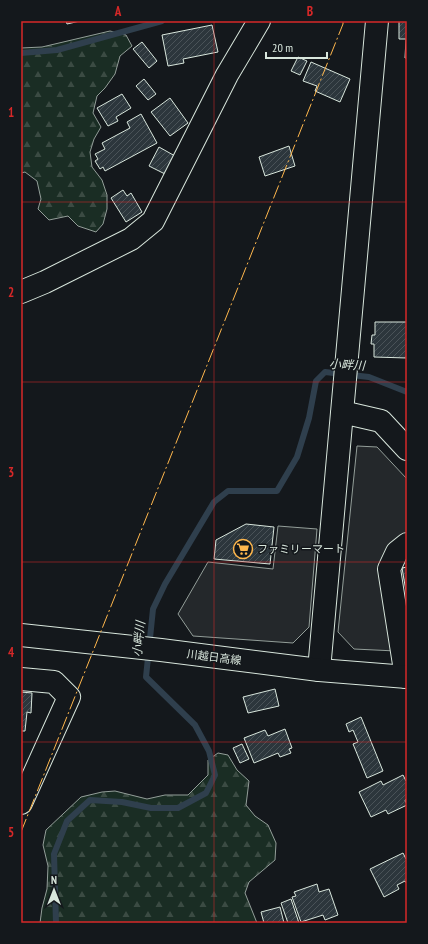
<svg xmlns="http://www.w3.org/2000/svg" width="428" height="944" font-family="'PT Sans Narrow','Noto Sans JP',sans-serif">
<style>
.forest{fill:url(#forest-firs);stroke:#939e99}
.parking{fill:#24282b;stroke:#939e99}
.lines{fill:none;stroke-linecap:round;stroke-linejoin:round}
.stream{stroke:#2f3f4d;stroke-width:6}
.building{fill:url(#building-hatch);stroke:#d8e6dc}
.minor-casing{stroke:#d8e6dc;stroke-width:24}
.major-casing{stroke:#d8e6dc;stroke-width:24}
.minor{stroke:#14181c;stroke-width:22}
.major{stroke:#14181c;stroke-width:22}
.power{stroke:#ffb74d;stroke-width:1;stroke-dasharray:14 3 2 3;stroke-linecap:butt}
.grid{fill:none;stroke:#d62828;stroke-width:1;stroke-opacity:0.55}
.labels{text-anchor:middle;stroke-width:3;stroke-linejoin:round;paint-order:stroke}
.poi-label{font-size:11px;fill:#d8e6dc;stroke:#14181c;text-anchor:start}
.street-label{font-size:11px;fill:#d8e6dc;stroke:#14181c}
.water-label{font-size:12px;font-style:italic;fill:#d8e6dc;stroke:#14181c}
.neatline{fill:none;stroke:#d62828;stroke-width:1.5}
.grid-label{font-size:13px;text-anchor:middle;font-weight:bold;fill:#d62828}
</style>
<defs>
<pattern id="forest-firs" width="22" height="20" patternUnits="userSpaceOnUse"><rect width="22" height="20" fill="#1a2d24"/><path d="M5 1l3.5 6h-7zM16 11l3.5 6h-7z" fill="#3b4b43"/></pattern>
<pattern id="building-hatch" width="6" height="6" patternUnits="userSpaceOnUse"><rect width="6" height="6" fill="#2c363c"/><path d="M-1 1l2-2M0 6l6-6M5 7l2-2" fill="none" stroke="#4a5358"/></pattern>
</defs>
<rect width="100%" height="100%" fill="#14181c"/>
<!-- forest -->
<path class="forest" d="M110,31L126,35L132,46L120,56L115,74L105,88L97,96L93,113L101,127L94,139L90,152L92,167L102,180L107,195V209L103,224L96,232L78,226L68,216L49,220L38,209L41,199L37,181L25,172L21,173V48L42,47Z
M218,753L228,755L237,770L249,781L246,805L255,816L268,825L276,843L275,860L249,882L245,893L257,923H40L42,908L47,889L48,866L43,845L46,830L81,797L102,792L115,791L147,799L165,795H188L208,775V760Z"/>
<!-- parking -->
<path class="parking" d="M357,446L377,447L407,479V536L391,550L396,651L354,649L338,632Z
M278,526L317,529L309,627L293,643L193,636L178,614L208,562L273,569Z"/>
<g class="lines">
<!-- stream -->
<path class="stream" d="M21,53L57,50L162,21
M56,923L54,854L67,821L90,800L122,802L151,808H178L206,793L215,775L209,751L195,725L146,677L153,609L165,584L214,502L228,491H277L297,457L309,418L316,381L325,372L369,377L407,392"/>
</g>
<!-- building -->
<path class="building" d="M66,21H80L67,24Z
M399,21H407V58H405L406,39H399Z
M212,25L218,52L183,59L184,63L168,66L162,35Z
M142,42L157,61L149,68L133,49Z
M298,57L307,61L300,75L291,71Z
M311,62L350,79L340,102L315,91L317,86L303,81Z
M144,79L156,94L148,100L136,86Z
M122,94L131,108L116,117L118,121L108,126L97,108Z
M170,98L188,123L170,136L151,112Z
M141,114L157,143L105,171L103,167L100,169L95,161L98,159L95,154L105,149L102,143L130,128L127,122Z
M289,146L295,166L265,176L259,157Z
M159,147L175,156L165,174L149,166Z
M123,190L127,196L131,193L142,212L126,222L111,198Z
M375,322H407V358L374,357V344H371L372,335H375Z
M246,524L274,527L270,564L214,559L216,540Z
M407,567V597L402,568Z
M275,689L279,706L248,713L243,697Z
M21,692L32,693L31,713L27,712L25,731H21Z
M361,717L383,771L367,778L353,744L358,742L353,730L349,732L346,724Z
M285,729L292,748L289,749L291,753L280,757L278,753L254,763L244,738L265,730L268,736Z
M242,744L249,759L240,763L233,748Z
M403,775L406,781H407V799L405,800L407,805L388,814L386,810L371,817L359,792L381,781L383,785Z
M403,853L406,859L407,858V884L405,881L397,885L399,889L384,897L370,869Z
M317,884L319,892L329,889L338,915L325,920L323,915L301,922L292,897L296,896L294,892Z
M291,899L299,923H288L281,903Z
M280,907L284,923H264L261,912Z"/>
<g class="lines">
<!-- minor casing -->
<g class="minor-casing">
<path id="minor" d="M21,292L45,282L131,239L153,221L227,75L259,21
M342,412L381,421L407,449
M319,670L377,21
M406,677L389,569L397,552L407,544
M21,679L54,682L69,697L21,803"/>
</g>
<!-- major casing -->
<g class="major-casing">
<path id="major" d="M21,635L161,650L319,670L407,677"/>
</g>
<!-- minor -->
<use href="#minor" class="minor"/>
<!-- major -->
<use href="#major" class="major"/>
<!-- power -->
<path class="power" d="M21,832L343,24V21"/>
</g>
<!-- grid -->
<path class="grid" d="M214,21V923M21,202H407M21,382H407M21,562H407M21,742H407"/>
<!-- icons -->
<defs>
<g id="supermarket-ring" transform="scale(1)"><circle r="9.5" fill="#14181c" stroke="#ffb74d" stroke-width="1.5"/><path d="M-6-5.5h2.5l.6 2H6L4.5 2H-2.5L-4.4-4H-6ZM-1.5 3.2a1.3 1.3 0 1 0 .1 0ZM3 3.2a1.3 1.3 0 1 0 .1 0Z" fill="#ffb74d"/></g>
</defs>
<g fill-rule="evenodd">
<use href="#supermarket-ring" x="243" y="549"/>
</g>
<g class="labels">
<!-- poi labels -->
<g class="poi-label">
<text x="257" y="553">ファミリーマート</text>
</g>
<!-- street labels -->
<g class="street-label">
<text transform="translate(214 657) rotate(7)" y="4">川越日高線</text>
</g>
<!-- water labels -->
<g class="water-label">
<text transform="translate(347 365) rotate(3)" y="4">小畔川</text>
<text transform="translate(139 639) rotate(-84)" y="4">小畔川</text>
</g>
</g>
<!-- border -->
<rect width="428" height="944" fill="none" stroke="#14181c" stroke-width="44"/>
<!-- north arrow -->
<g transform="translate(54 890)" stroke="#14181c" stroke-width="3" paint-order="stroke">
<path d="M0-3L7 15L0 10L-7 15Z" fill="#d8e6dc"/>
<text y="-6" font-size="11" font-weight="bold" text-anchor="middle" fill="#d8e6dc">N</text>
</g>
<!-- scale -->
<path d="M266 52v6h61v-6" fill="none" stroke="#d8e6dc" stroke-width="2"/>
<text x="272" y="52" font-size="12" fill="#d8e6dc" stroke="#14181c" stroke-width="3" paint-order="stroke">20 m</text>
<rect x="22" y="22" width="384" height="900" class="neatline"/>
<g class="grid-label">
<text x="118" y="16">A</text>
<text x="310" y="16">B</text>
<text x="11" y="117">1</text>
<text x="11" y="297">2</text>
<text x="11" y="477">3</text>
<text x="11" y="657">4</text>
<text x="11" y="837">5</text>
</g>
</svg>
